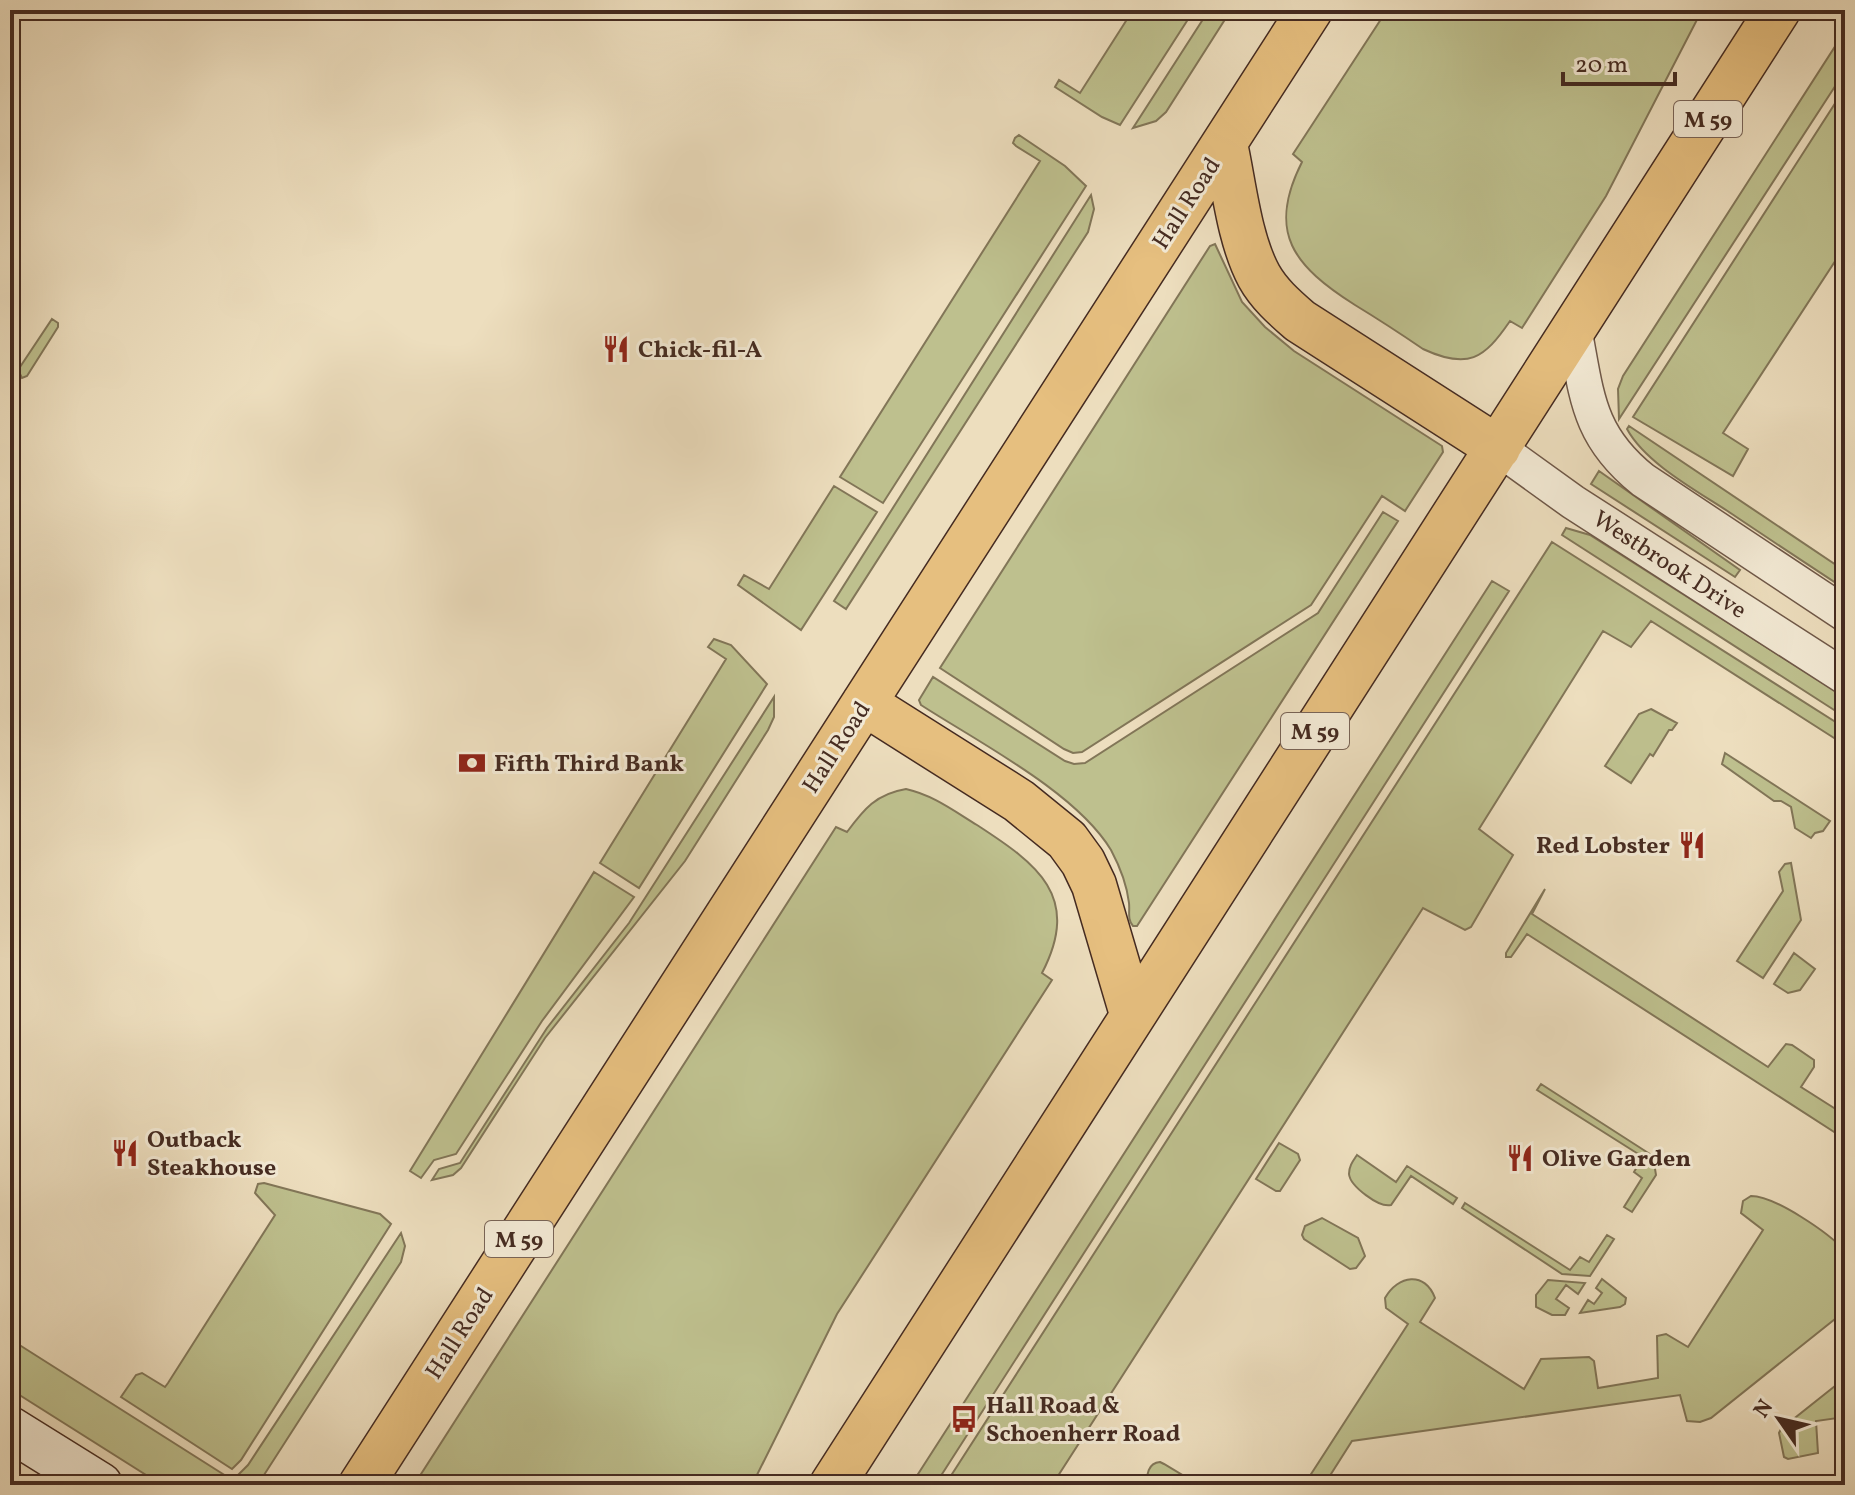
<svg xmlns="http://www.w3.org/2000/svg" width="1855" height="1495" font-family="Vollkorn,serif">
<style>
.green{fill:#bec08e;stroke:#827658;stroke-width:2}
.lines{fill:none;stroke-linecap:round;stroke-linejoin:round}
.street-casing{stroke:#6f5848;stroke-width:37}
.secondary-casing{stroke:#452b21;stroke-width:47}
.highway-casing{stroke:#452b21;stroke-width:47}
.street{stroke:#f3ead5;stroke-width:34}
.secondary{stroke:#f3ead5;stroke-width:44}
.highway{stroke:#e6bf7f;stroke-width:44}
.labels{text-anchor:middle;stroke-width:6;stroke-linejoin:round;paint-order:stroke}
.shield{fill:#f3ead5;stroke:#796457;stroke-width:2}
.shield-label{font-size:22px;font-weight:bold;fill:#452b21}
.street-label{font-size:24px;fill:#452b21;stroke:#f3ead5}
.poi-label{font-size:24px;font-weight:bold;fill:#452b21;stroke:#f3ead5;text-anchor:start}
</style>
<rect width="100%" height="100%" fill="#eddebe"/>
<filter id="stains"><feTurbulence type="fractalNoise" baseFrequency=".0025" numOctaves="4"/><feColorMatrix values="0 0 0 0 .2 0 0 0 0 .09 0 0 0 0 .02 0 0 0 .5 -.17"/></filter>
<radialGradient id="worn" r=".72"><stop offset=".6" stop-color="#630" stop-opacity="0"/><stop offset="1" stop-color="#630" stop-opacity=".3"/></radialGradient>
<!-- green -->
<path class="green" d="M1133,10H1194L1120,125L1102,117L1055,87L1059,80L1080,93Z
M1209,10H1231L1166,112L1156,121L1133,128Z
M1387,10H1702L1606,196L1522,328L1510,321C1484,359 1468,370 1423,349C1401,334 1378,319 1355,305C1294,266 1266,233 1302,162L1293,154Z
M1845,31V71L1619,419L1618,389L1623,376Z
M1845,88V246L1723,433L1748,449L1733,476L1633,417Z
M1019,135L1065,166L1086,186L883,503L840,477L1040,161L1016,146L1013,143L1015,138Z
M1091,195L1094,209L1088,232L846,609L834,601Z
M1215,244L1242,302L1265,327L1294,351L1442,446L1443,452L1405,511L1382,496L1311,605L1082,752L1073,753L1064,749L940,668L1210,246Z
M52,319L58,323V327L27,376L22,378L18,370Z
M1629,426L1845,571V589C1807,564 1769,539 1732,514C1699,492 1646,464 1627,429Z
M1599,471L1740,570L1735,577L1591,484Z
M834,486L877,512L801,630L738,585L744,575L769,589Z
M1383,512L1398,521L1137,926H1133C1127,919 1130,912 1129,903C1127,886 1119,865 1111,850C1076,792 978,742 921,705L919,700L933,677L1065,761L1074,764L1085,763L1318,613Z
M1566,528L1590,535L1845,697V717L1562,535Z
M1552,542L1845,728V745L1651,621L1631,647L1603,631L1479,829L1513,855L1471,927L1465,930L1423,908L1056,1479L1064,1485H945Z
M1492,581L1509,591L935,1485H911Z
M714,639L731,645L767,684L639,888L600,863L726,659L708,647Z
M774,697V717L768,730L685,861L545,1038L461,1168L453,1175L432,1180L439,1169L460,1163L547,1028L629,923Z
M1651,709L1677,723L1672,730H1669L1653,756L1650,754L1631,783L1605,766L1639,714Z
M1725,753L1830,821L1823,831L1815,833L1811,838L1795,828L1791,807L1781,801H1774L1722,764Z
M906,789C933,795 954,811 977,825C1037,864 1082,896 1042,973L1052,980L837,1314L752,1485H414L836,827L847,832C864,809 876,794 906,789Z
M1791,863L1801,920L1763,978L1737,961L1783,891L1779,872L1785,864Z
M594,872L634,897L542,1021L456,1154L434,1160L421,1178L410,1171Z
M1545,889L1532,914L1768,1067L1786,1044L1792,1045L1814,1060V1067L1801,1087L1845,1115V1139L1527,934L1511,957H1506V953Z
M1794,953L1815,969L1800,990L1788,993L1774,984Z
M1541,1084L1653,1156L1656,1175L1632,1212L1624,1207L1642,1178L1634,1172L1643,1157L1537,1090Z
M1279,1143L1298,1154L1300,1160L1280,1191H1276L1256,1179Z
M1357,1155L1396,1182L1407,1166L1457,1198L1453,1204L1411,1176L1391,1205C1379,1208 1350,1186 1349,1174C1349,1166 1353,1161 1357,1155Z
M264,1183L380,1214L391,1224L241,1460L232,1469L121,1397L136,1375L142,1373L165,1387L168,1383L275,1215L255,1193L258,1184Z
M1751,1196C1775,1196 1829,1233 1845,1251V1311L1711,1418L1700,1422L1687,1421L1680,1395L1352,1441L1324,1485H1304L1408,1324L1386,1308L1385,1298C1398,1275 1425,1271 1435,1298L1420,1322L1524,1389L1541,1359L1589,1357L1594,1361L1598,1388L1658,1378L1657,1336L1666,1334L1688,1347L1763,1230L1741,1213L1743,1201Z
M1465,1203L1570,1270L1580,1257L1589,1262L1607,1235L1614,1239L1590,1276L1562,1274L1462,1208Z
M1322,1218L1358,1238L1365,1256L1356,1268L1350,1269L1304,1239L1302,1235L1305,1226Z
M401,1233L405,1246L401,1262L264,1475L257,1483L239,1474L248,1465Z
M1602,1279L1626,1298L1625,1304L1620,1307L1580,1313L1588,1300L1594,1304L1602,1293L1596,1288Z
M1548,1280L1585,1283L1578,1294L1566,1285L1556,1299L1569,1308L1565,1315H1552L1536,1307V1295Z
M10,1339L226,1476L220,1485H162L10,1389Z
M1845,1378V1417L1816,1421L1818,1453L1788,1459L1784,1457L1779,1433L1781,1429Z
M1160,1462L1164,1464L1199,1485H1148C1146,1475 1148,1463 1160,1462Z"/>
<g class="lines">
<!-- street casing -->
<g class="street-casing">
<path id="street" d="M1574,328C1587,395 1587,435 1643,480L1845,614
M1498,448L1573,502L1845,677"/>
</g>
<!-- secondary casing -->
<g class="secondary-casing">
<path id="secondary" d="M10,1429L100,1485"/>
</g>
<!-- highway casing -->
<g class="highway-casing">
<path id="highway" d="M1225,144C1234,185 1239,239 1259,276C1269,294 1284,307 1300,321L1498,448
M864,703L1019,801L1067,840L1083,862L1094,885L1132,1014
M361,1485L1310,10
M832,1485L1778,10"/>
</g>
<!-- street -->
<use href="#street" class="street"/>
<!-- secondary -->
<use href="#secondary" class="secondary"/>
<!-- highway -->
<use href="#highway" class="highway"/>
</g>
<!-- icons -->
<defs>
<g id="restaurant-bare" transform="scale(2.16)"><path d="M-5-6h1v4h1v-4h1v4h1v-4h1v5L-1.5 .5V6h-2V.5L-5-1ZM5-6V6H3V1.5H1.5Q1.5-4 5-6Z" fill="#8f2418" stroke="#f3ead5" stroke-width="2.5" paint-order="stroke"/></g>
<g id="bank-bare" transform="scale(2.16)"><path d="M-6-4H6V4H-6ZM0-2.3a2.3 2.3 0 1 0 0 4.6a2.3 2.3 0 1 0 0-4.6Z" fill="#8f2418" stroke="#f3ead5" stroke-width="2.5" paint-order="stroke"/></g>
<g id="bus-bare" transform="scale(2.16)"><path d="M-5-6H5V4H4V6H2V4H-2V6H-4V4H-5ZM-3.5-4V0h7V-4ZM-3.5 1.2v1.5H-2V1.2ZM2 1.2v1.5H3.5V1.2Z" fill="#8f2418" stroke="#f3ead5" stroke-width="2.5" paint-order="stroke"/></g>
</defs>
<g fill-rule="evenodd">
<use href="#restaurant-bare" x="616" y="349"/>
<use href="#bank-bare" x="472" y="763"/>
<use href="#restaurant-bare" x="1692" y="845"/>
<use href="#restaurant-bare" x="125" y="1153"/>
<use href="#restaurant-bare" x="1520" y="1158"/>
<use href="#bus-bare" x="964" y="1419"/>
</g>
<g class="labels">
<!-- shield labels -->
<g class="shield">
<rect x="1674" y="101" width="68" height="36" rx="6"/>
<rect x="1281" y="713" width="68" height="36" rx="6"/>
<rect x="485" y="1221" width="68" height="36" rx="6"/>
</g>
<g class="shield-label">
<text x="1708" y="127">M 59</text>
<text x="1315" y="739">M 59</text>
<text x="519" y="1247">M 59</text>
</g>
<!-- street labels -->
<g class="street-label">
<text transform="translate(1186 203) rotate(-57)" y="8">Hall Road</text>
<text transform="translate(1670 564) rotate(33)" y="8">Westbrook Drive</text>
<text transform="translate(836 747) rotate(-57)" y="8">Hall Road</text>
<text transform="translate(459 1333) rotate(-57)" y="8">Hall Road</text>
</g>
<!-- poi labels -->
<g class="poi-label">
<text x="638" y="357">Chick-fil-A</text>
<text x="494" y="771">Fifth Third Bank</text>
<text x="1670" y="853" text-anchor="end">Red Lobster</text>
<text x="147" y="1147">Outback<tspan x="147" dy="28">Steakhouse</tspan></text>
<text x="1542" y="1166">Olive Garden</text>
<text x="986" y="1413">Hall Road &amp;<tspan x="986" dy="28">Schoenherr Road</tspan></text>
</g>
</g>
<!-- margin -->
<rect width="1855" height="1495" fill="none" stroke="#eddebe" stroke-width="40"/>
<rect x="12" y="12" width="1831" height="1471" fill="none" stroke="#452b21" stroke-width="4"/>
<rect x="20" y="20" width="1815" height="1455" fill="none" stroke="#452b21" stroke-width="2"/>
<!-- north arrow -->
<g transform="translate(1779 1419) rotate(304)" stroke="#f3ead5" stroke-width="6" paint-order="stroke">
<path d="M0-6L14 30L0 20L-14 30Z" fill="#452b21"/>
<text y="-12" font-size="22" font-weight="bold" text-anchor="middle" fill="#452b21">N</text>
</g>
<!-- scale -->
<path d="M1563 72v12h112v-12" fill="none" stroke="#452b21" stroke-width="4"/>
<text x="1575" y="72" font-size="24" fill="#452b21" stroke="#f3ead5" stroke-width="6" paint-order="stroke">20 m</text>
<rect width="100%" height="100%" filter="url(#stains)"/>
<rect width="100%" height="100%" fill="url(#worn)"/>
</svg>
